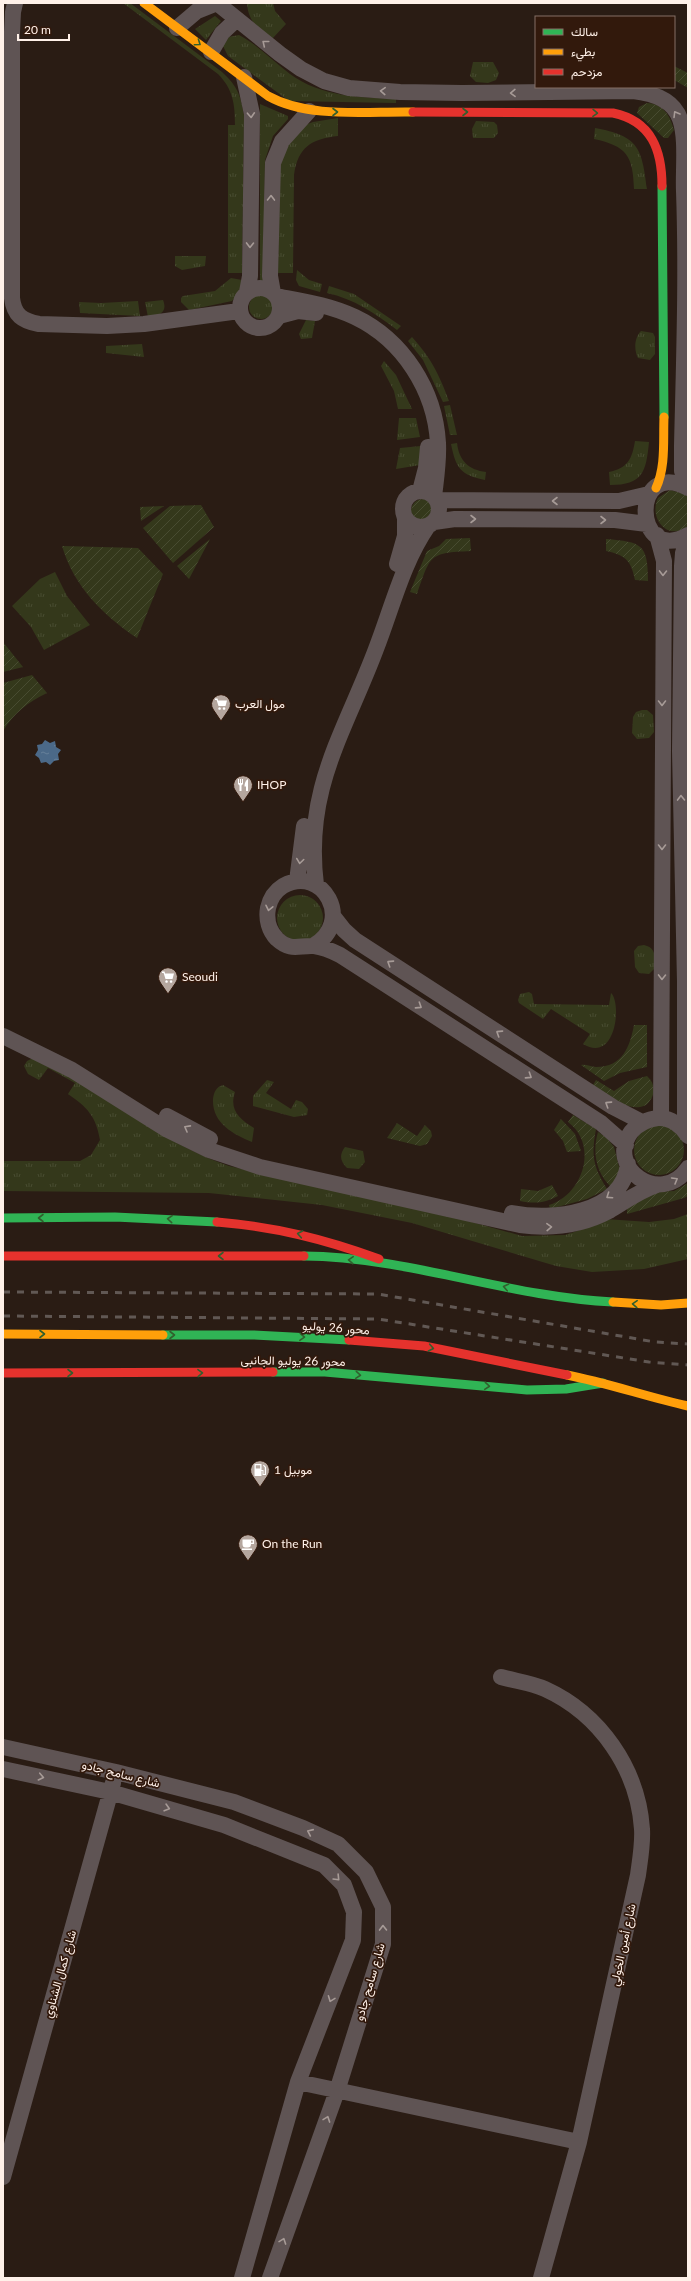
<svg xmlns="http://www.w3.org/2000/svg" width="691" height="2281" font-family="Lato,Vazirmatn,sans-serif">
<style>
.grass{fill:url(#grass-tufts)}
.garden{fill:url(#garden-furrows)}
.water{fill:url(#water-ripples)}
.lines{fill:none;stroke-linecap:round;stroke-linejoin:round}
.street{stroke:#5f5454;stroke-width:16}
.fast{stroke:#30b455;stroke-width:9}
.slow{stroke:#ff9f0a;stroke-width:9}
.jam{stroke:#e5322d;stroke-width:9}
.rail{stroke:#615854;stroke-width:3;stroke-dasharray:7 7;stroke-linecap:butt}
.oneway{stroke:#315f2d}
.oneway2{stroke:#a79b97}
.labels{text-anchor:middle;stroke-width:3.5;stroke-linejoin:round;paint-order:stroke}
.poi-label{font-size:12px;fill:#fff1e9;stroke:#32190c;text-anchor:start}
.street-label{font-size:12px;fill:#fff1e9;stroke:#32190c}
</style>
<defs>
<pattern id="grass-tufts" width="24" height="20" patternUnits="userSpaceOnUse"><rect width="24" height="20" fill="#34381b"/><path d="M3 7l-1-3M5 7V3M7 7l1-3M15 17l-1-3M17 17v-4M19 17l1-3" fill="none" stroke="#484c31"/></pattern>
<pattern id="garden-furrows" width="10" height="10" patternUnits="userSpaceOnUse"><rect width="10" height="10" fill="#34381b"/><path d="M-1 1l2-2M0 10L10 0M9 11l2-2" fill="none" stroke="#484c31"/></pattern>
<pattern id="water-ripples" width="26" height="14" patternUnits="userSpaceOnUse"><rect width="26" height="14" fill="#4b6988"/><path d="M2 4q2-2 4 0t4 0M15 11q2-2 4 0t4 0" fill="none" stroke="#667f99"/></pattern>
</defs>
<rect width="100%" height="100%" fill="#2a1c14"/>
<!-- grass -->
<path class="grass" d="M123,3H130L222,72C238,87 240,94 244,115L242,273H228V125H235C235,104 233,89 218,74Z
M247,3H273L275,11L286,24L272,39C258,29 248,21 247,3Z
M215,16L221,21L206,40L195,29Z
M239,35C258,45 273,61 290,74C321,97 359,97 396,99V103L289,101L228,56L223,46L229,37Z
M473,62H493L499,73L496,80L488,83L476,82L470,76Z
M260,104L288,116V119L273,136L265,160L263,281H260Z
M338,118V136C311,139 298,147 294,175L293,273H278L279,174L282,151L305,125L313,122Z
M476,121L494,122L497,125L498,133L494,138H473L472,129Z
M595,128C638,136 642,147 647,189H634C633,156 627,146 594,139Z
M175,256H206L205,266L182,270L175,266Z
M297,270L309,280L322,284L320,292L299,286L296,280Z
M231,278L242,280L240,292L232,301L189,310L181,302V298L183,296L215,291Z
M329,286L354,294L401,326L397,330C375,313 354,299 327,293Z
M249 307a12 12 0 1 1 24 0a12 12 0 1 1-24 0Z
M163,300C168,313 159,315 148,317L145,302Z
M138,301L140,316L80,313L79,302L101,303Z
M306,320L315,321L312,338L301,339L299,334Z
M641,331L653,333L655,337V354L650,360L638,358C634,350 634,338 641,331Z
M412,337C431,358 439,374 449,401L443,402L423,360L408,341Z
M142,344L144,357L106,353V346Z
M384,361L396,375L412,409H398L394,391L381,366Z
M450,405L457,435H450L444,406Z
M399,418H416L420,437L397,440Z
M635,441L649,442C646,472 643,485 610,485L609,472C628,468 632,459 635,441Z
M457,443C459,461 469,470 486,472L485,480C461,475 456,469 451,444Z
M421,446L420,465L396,469L400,448Z
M55,572L67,596L90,625L44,650L31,627L12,606L40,579Z
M642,710H647L653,715L654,732L649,738L637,739L632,733L633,717L636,712Z
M277 918a23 23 0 1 1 46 0a23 23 0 1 1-46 0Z
M644,945C657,948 655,958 654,969L649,974L639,973L635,967L634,951L638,946Z
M529,992L532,994L534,1004L609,1005L611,993C622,1003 616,1064 583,1044L590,1034L551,1009L543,1019L519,1003L518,1000L520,994Z
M35,1057C56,1069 78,1081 99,1094C144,1122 177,1148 229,1166L461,1219L522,1236L565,1235L592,1226L605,1219L649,1222L674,1219L688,1214V1259L644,1269L592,1272L556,1266L412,1223L322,1205L209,1193L3,1191V1161H80L91,1155L100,1140C96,1116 87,1107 68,1094L75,1083L48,1068L39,1080L28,1074L24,1066L27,1061Z
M267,1080L274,1082L266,1093L291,1109L296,1100L302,1102L308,1109L307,1115L294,1117L253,1106V1096Z
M223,1085L235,1092C229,1110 239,1119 254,1128L252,1142C233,1134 212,1123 213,1099C214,1092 216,1087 223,1085Z
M345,1147L363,1151L365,1162L359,1169L347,1168C340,1161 339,1155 345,1147Z"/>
<!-- garden -->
<path class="garden" d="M674,66L688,73V88L674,80Z
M647,103C663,104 670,115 674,130L668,138H664L637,113L639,107Z
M670,490L688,495V526C669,542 648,519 658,498Z
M411 511a12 12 0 1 1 24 0a12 12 0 1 1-24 0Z
M201,505L214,527L173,563L143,528L170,506Z
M164,506L141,521L140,507Z
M470,538L471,551C428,553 431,555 417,594L410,592L427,551L439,546L446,539Z
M210,539L189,579L177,566Z
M606,539C642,542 648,544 648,581L635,580C631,560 625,555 606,551Z
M62,546L138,548L163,574L137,638C103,615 74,587 62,546Z
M3,642L23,667L3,672Z
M32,675L47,693C28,702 14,713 3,731V683Z
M634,1025H647V1067L620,1073L604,1081L581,1065C586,1064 591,1067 596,1067C623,1067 630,1046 634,1025Z
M647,1076C657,1085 655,1097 646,1105C628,1114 608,1094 593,1085L596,1080L614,1091L629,1081Z
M573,1115L596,1129C591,1156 593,1166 607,1189L587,1199L550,1209L549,1205C583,1195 599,1145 568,1122Z
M561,1119L575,1134L581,1151L567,1152L563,1141L554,1130Z
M397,1123L417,1136L425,1125L431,1131L432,1136L427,1144L420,1146L387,1138Z
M634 1150a25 25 0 1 1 50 0a25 25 0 1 1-50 0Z
M598,1132L607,1138L614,1147L619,1167L620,1173L611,1187C596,1173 592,1152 598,1132Z
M688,1183V1196L684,1198L627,1214V1208L650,1192L674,1191Z
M552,1185L558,1196C545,1203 535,1204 520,1201L521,1189L538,1191Z"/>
<!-- water -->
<path class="water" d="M45,740L50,743L55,741L56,747L61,750L58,754L59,760L54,761L50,765L46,762L41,763L39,758L35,755L38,750L37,745L42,744Z"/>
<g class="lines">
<!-- street -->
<path class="street" d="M15,3L13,12L12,32V298C14,315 22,321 39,324L107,326L144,324L239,311
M217,3L280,54L301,69L324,81L349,88L400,92L462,93L633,91C652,93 673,99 680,119C687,138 683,171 684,191C687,276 684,361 682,446V471L688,486
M177,28L197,11L217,3
M211,52L222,33L237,19
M244,77L252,114L250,276L247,292
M240 308a20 20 0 1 1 40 0a20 20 0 1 1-40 0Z
M273,293L270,276L273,163L282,141L309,111
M276,296C302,301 330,305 355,317C403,340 435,390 438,443C439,461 436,479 434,497
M279,316L298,311L316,313
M688,488C630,457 633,566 688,535
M403 509a18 18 0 1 1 36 0a18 18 0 1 1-36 0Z
M420,491L426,468L428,447
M437,500L619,501L649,494
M434,522L455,519L615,520L647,524
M657,535L664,561L661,1118
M397,564L405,536V519
M297,881L304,826
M316,885C304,789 344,734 376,649C392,608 403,562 428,526
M333,916L344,930L355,940L613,1107L642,1122
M313,946C355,922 323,864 283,886C275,891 270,899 268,908C266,919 269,931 277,939C291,952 299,945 314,946C323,947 332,951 340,955L601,1123L626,1145
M3,1036L72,1070L166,1129L209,1150L260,1167L520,1225C550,1229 581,1226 609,1211C626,1201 639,1191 657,1185
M167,1116L210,1139
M685,1131V982L680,751L682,566L683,553L688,538
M688,1136C682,1126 670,1117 658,1118C647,1119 638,1124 631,1132C605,1167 660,1208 688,1168
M512,1213C552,1221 622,1214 628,1164
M501,1677C515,1681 532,1683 545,1689C600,1714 638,1769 642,1829C643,1844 640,1860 638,1875L579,2142L541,2278
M3,1747L116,1772L234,1802L303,1828L338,1844L366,1872L383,1907V1944L337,2091L270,2278
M3,1769L110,1792L224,1825L324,1865L344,1885L354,1912L353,1940L298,2082L242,2278
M298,2082L579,2142
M3,2177L113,1783"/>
<!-- fast -->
<path class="fast" d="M662,186L664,417
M3,1218L115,1217L217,1222
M304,1256C409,1257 508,1297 613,1302
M163,1335H254L349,1340
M273,1372H325L527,1390L566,1389L603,1383"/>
<!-- slow -->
<path class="slow" d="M144,3L268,96C309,119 367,111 413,112
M656,488C666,466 663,441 664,417
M613,1302L661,1305L688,1303
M3,1334L163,1335
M567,1375C608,1383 647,1397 688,1406"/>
<!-- jam -->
<path class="jam" d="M413,112L613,113C652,121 662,151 662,186
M217,1222C276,1227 324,1239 379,1259
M3,1256H304
M349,1340L424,1346L567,1375
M3,1373L273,1372"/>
<!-- rail -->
<path class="rail" d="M3,1292L378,1294L655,1342L688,1344
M3,1316L378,1319L649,1362L688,1365"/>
</g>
<!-- one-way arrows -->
<defs><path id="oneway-chevron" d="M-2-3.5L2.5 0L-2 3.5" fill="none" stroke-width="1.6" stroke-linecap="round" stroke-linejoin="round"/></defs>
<g class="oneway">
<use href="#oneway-chevron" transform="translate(198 43) rotate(35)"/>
<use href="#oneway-chevron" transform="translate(335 112)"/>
<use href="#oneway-chevron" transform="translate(465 112)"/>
<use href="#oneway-chevron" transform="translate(595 113) rotate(1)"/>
<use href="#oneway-chevron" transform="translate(41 1218) rotate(180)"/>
<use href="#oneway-chevron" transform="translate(170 1219) rotate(-175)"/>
<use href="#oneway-chevron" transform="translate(300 1234) rotate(-169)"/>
<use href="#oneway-chevron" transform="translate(221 1256) rotate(-180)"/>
<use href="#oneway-chevron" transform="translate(351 1260) rotate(-176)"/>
<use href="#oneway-chevron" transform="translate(506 1287) rotate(-168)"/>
<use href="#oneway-chevron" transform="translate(635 1304) rotate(-177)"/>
<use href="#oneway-chevron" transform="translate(42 1334)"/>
<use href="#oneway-chevron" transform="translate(172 1335)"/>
<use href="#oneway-chevron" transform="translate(302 1337) rotate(3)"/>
<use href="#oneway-chevron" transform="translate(431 1348) rotate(11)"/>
<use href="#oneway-chevron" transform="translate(70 1373)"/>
<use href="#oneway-chevron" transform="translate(200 1373) rotate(-1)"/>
<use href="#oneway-chevron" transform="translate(358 1375) rotate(5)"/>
<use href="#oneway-chevron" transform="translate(487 1386) rotate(5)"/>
</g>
<g class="oneway2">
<use href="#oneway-chevron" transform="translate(265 43) rotate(-141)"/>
<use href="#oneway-chevron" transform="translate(383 91) rotate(-177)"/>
<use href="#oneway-chevron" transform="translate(513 93) rotate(179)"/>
<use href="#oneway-chevron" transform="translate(676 114) rotate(-121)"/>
<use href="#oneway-chevron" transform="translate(251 115) rotate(87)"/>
<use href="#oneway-chevron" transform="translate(271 198) rotate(-89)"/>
<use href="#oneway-chevron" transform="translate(250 245) rotate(91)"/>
<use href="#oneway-chevron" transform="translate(555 501) rotate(180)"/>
<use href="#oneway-chevron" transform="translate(473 519)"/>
<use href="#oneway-chevron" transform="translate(603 520)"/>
<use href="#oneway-chevron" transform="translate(663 573) rotate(91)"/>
<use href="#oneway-chevron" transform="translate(662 703) rotate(90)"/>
<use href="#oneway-chevron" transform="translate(681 798) rotate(-91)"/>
<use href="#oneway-chevron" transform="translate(662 847) rotate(90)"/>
<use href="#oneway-chevron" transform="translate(300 861) rotate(98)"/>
<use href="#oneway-chevron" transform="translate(269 908) rotate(102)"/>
<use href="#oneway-chevron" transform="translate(390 963) rotate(-147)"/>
<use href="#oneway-chevron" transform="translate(662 977) rotate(91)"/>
<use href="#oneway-chevron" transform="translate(419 1006) rotate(33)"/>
<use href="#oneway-chevron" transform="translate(499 1033) rotate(-147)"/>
<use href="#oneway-chevron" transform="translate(529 1076) rotate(33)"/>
<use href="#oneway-chevron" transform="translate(608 1104) rotate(-147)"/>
<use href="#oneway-chevron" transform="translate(187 1128) rotate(-151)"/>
<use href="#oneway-chevron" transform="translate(675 1180) rotate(-30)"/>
<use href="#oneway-chevron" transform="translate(609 1196) rotate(146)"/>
<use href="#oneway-chevron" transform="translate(549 1227) rotate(-2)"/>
<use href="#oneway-chevron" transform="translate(41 1777) rotate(12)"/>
<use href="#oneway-chevron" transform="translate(167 1808) rotate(16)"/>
<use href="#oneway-chevron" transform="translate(310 1832) rotate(-156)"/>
<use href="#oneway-chevron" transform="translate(337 1878) rotate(46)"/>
<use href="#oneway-chevron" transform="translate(383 1928) rotate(-91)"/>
<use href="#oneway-chevron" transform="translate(331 1999) rotate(111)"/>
<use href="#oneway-chevron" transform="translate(327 2119) rotate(-70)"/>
<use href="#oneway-chevron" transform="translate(283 2241) rotate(-70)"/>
</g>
<!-- icons -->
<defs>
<g id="supermarket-pin" transform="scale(1)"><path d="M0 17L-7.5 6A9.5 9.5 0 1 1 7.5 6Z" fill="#b4a69e" stroke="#32190c"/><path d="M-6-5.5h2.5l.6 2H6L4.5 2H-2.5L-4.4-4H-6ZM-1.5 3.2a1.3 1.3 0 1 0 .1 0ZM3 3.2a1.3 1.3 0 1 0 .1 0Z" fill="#fff"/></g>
<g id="restaurant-pin" transform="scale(1)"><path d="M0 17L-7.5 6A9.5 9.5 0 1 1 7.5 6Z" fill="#b4a69e" stroke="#32190c"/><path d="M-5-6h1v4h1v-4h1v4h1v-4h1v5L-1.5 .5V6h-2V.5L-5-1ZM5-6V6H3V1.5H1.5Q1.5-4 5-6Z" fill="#fff"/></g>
<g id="fuel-pin" transform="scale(1)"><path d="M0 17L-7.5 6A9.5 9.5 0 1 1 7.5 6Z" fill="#b4a69e" stroke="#32190c"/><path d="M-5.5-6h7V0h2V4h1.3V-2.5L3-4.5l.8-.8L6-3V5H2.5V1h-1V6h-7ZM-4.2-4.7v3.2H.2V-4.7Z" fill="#fff"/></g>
<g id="cafe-pin" transform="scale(1)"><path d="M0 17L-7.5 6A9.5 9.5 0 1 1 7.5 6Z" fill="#b4a69e" stroke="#32190c"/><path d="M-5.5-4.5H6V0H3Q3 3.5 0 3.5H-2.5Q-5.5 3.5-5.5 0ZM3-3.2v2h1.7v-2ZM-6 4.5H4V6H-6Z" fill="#fff"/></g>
</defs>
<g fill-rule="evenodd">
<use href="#supermarket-pin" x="221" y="704"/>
<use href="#restaurant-pin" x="243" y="785"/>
<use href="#supermarket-pin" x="168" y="977"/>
<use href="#fuel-pin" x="260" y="1470"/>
<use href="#cafe-pin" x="248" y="1544"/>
</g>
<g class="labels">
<!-- poi labels -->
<g class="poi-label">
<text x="235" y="708">مول العرب</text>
<text x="257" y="789">IHOP</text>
<text x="182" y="981">Seoudi</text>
<text x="274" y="1474">موبيل 1</text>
<text x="262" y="1548">On the Run</text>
</g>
<!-- street labels -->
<g class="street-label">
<text transform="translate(336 1328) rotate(4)" y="4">محور 26 يوليو</text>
<text transform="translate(293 1361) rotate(1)" y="4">محور 26 يوليو الجانبى</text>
<text transform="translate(121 1774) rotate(14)" y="4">شارع سامح جادو</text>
<text transform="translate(623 1945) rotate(-78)" y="4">شارع أمين الخولي</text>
<text transform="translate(60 1974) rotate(-74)" y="4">شارع كمال الشناوي</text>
<text transform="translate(370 1982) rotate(-74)" y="4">شارع سامح جادو</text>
</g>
</g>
<!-- border -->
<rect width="691" height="2281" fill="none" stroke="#fff1e9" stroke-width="8"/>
<!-- legend -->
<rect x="535" y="16" width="140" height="72" fill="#32190c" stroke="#846f64"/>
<rect x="543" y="29" width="20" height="6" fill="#30b455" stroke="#846f64"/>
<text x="571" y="36" font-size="12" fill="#fff1e9">سالك</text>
<rect x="543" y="49" width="20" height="6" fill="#ff9f0a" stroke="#846f64"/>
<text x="571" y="56" font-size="12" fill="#fff1e9">بطيء</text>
<rect x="543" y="69" width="20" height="6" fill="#e5322d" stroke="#846f64"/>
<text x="571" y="76" font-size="12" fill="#fff1e9">مزدحم</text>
<!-- scale -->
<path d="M18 34v6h51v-6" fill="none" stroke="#fff1e9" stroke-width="2"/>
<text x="24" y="34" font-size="12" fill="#fff1e9" stroke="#32190c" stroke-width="3" paint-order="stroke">20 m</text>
</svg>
